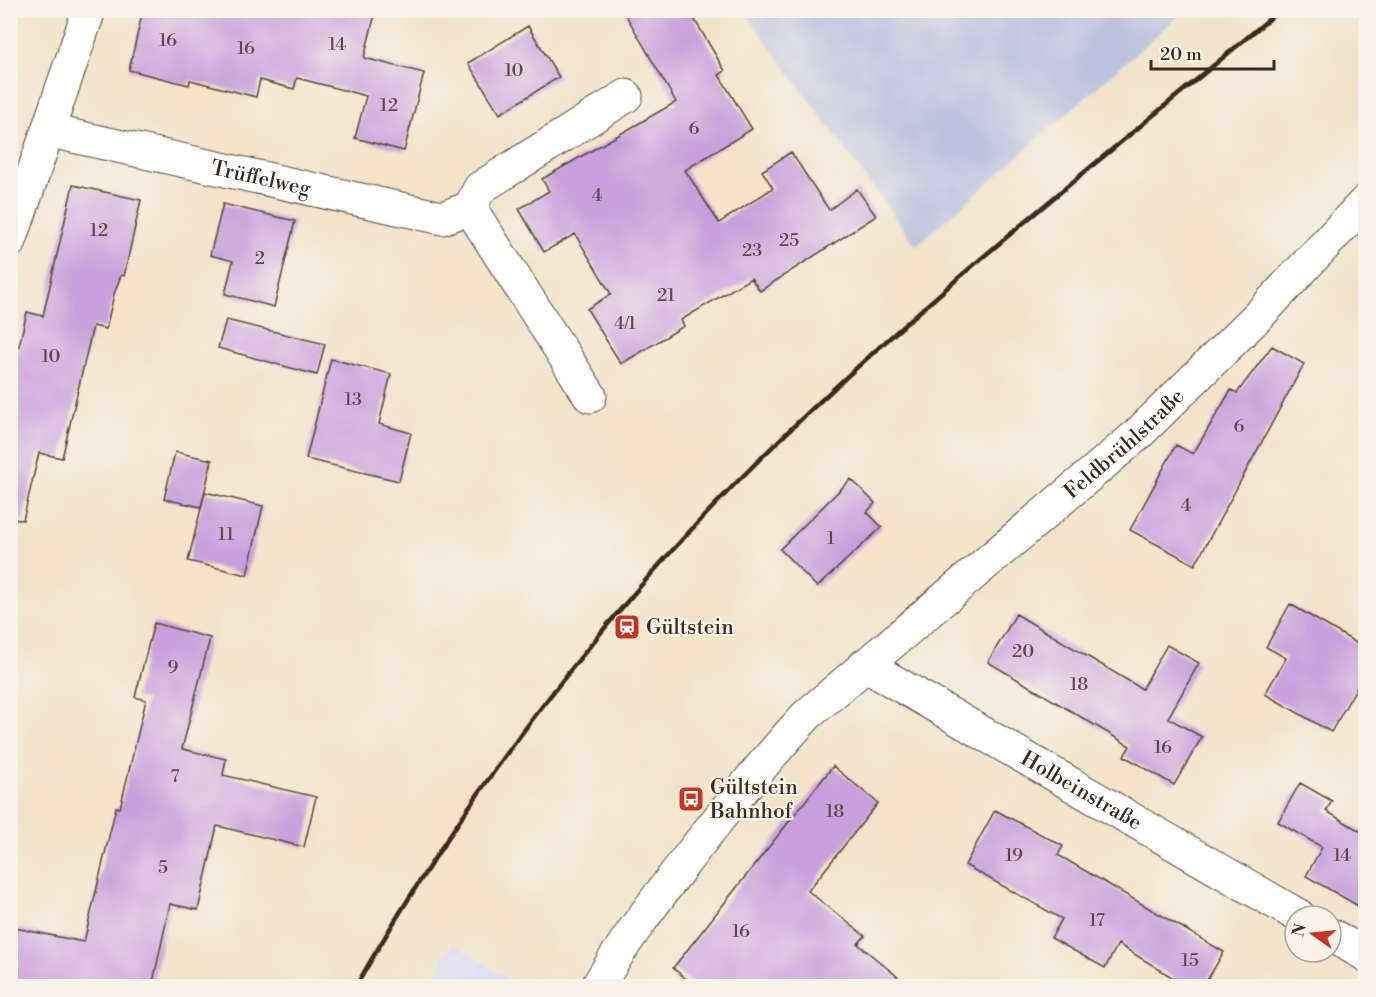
<svg xmlns="http://www.w3.org/2000/svg" width="1376" height="997" font-family="'Libre Bodoni',serif">
<style>
.built{fill:#d5d8f9}
.industrial{fill:#bdc3de}
.building{fill:#c7a0dc}
.lines{fill:none;stroke-linecap:round;stroke-linejoin:round}
.minor-casing{stroke:#564638;stroke-width:35}
.minor{stroke:#fff;stroke-width:33}
.rail{stroke:#3b2a1e;stroke-width:4.5}
.labels{text-anchor:middle;stroke-width:4.5;stroke-linejoin:round;paint-order:stroke}
.number-label{font-size:18px;fill:#5e484e}
.street-label{font-size:21px;fill:#3b2a1e;stroke:#f7f3e8}
.poi-label{font-size:21px;fill:#3b2a1e;stroke:#f7f3e8;text-anchor:start}
</style>
<rect width="100%" height="100%" fill="#f7f3e8"/>
<filter id="ink" filterUnits="userSpaceOnUse"><feTurbulence type="fractalNoise" baseFrequency=".0167" numOctaves="2"/><feDisplacementMap in="SourceGraphic" scale="12" xChannelSelector="R" yChannelSelector="G"/><feConvolveMatrix kernelMatrix="1 2 1 2 8 2 1 2 1" color-interpolation-filters="sRGB"/></filter>
<filter id="wash" filterUnits="userSpaceOnUse"><feTurbulence type="fractalNoise" baseFrequency=".008" numOctaves="4" result="noise"/><feDisplacementMap in="SourceGraphic" scale="24" xChannelSelector="R" yChannelSelector="G"/><feGaussianBlur stdDeviation="1.35" result="paint"/><feColorMatrix in="noise" values="0 0 0 0 0 0 0 0 0 0 0 0 0 0 0 0 0 1.4 0 .05"/><feComposite in="paint" operator="in"/></filter>
<g filter="url(#wash)">
<rect width="100%" height="100%" fill="#f2e3c9"/>
<!-- built -->
<path class="built" d="M453,943L518,986H429Z"/>
<!-- industrial -->
<path class="industrial" d="M744,11H1184L916,246Z"/>
<g id="blocks">
<!-- building -->
<path class="building" d="M143,10H376L364,58L424,73L404,151L355,138L366,96L297,78L294,89L260,80L256,97L190,80L189,85L129,70Z
M623,10H689L725,71L719,75L752,129L685,170L719,223L773,188L762,171L791,152L829,210L857,189L876,216L760,291L751,278L681,320L684,326L621,364L587,309L611,294L575,234L544,252L519,209L549,191L542,179L676,102Z
M528,26L559,77L500,114L468,63Z
M73,185L141,200L124,276L121,275L114,294L106,329L93,326L62,458L39,453L23,520L10,519V384L27,312L43,316Z
M223,204L295,221L274,307L225,294L233,261L210,255Z
M226,320L325,344L317,375L218,348Z
M1272,346L1304,364L1195,565L1130,530L1176,445L1193,454L1231,390L1237,393Z
M331,359L391,374L379,424L411,433L399,481L306,459Z
M175,452L212,460L201,507L164,499Z
M851,479L875,503L867,512L882,527L817,587L780,549Z
M205,492L263,506L247,575L188,561Z
M1290,604L1365,648V673L1331,732L1265,694L1286,658L1266,647Z
M1016,614L1142,689L1167,645L1199,663L1168,718L1202,737L1174,785L1124,756L1130,746L988,662Z
M154,623L210,638L182,749L226,759L223,775L316,797L304,847L217,826L198,910L170,904L152,987H10V927L84,942L116,807L120,808L146,700L135,697Z
M833,766L878,803L808,891L865,936L858,944L910,987H696L673,968Z
M1300,783L1332,801L1326,811L1365,834V910L1306,876L1322,847L1278,822Z
M995,810L1063,846L1058,855L1224,952L1203,987H1188L1118,944L1105,968L1051,938L1062,919L965,865Z"/>
</g>
</g>
<g filter="url(#ink)">
<use href="#blocks" fill-opacity="0" stroke="#564638" stroke-width="1.5"/>
<g class="lines">
<!-- minor casing -->
<g class="minor-casing">
<g id="minor">
<path id="s1" d="M50,131L442,218L470,208L480,188L626,96"/>
<path d="M470,208L590,396"/>
<path d="M10,241L89,10"/>
<path id="s2" d="M865,665L1299,916"/>
<path d="M1331,935L1366,955"/>
<path id="s3" d="M598,986C624,941 655,901 687,859C725,810 764,761 807,715L1137,435L1261,313L1366,201"/>
</g>
</g>
<!-- minor -->
<use href="#minor" class="minor"/>
<!-- rail -->
<path class="rail" d="M356,986C468,792 605,611 765,454C927,295 1107,156 1280,10"/>
</g>
</g>
<!-- icons -->
<defs>
<g id="station-square" transform="scale(1.35)"><rect x="-9" y="-9" width="18" height="18" rx="4" fill="#c8321e" stroke="#f7f3e8"/><path d="M-3-6H3Q5-6 5-4V2Q5 4 3 4L4.5 6H3L1.5 4h-3L-3 6H-4.5L-3 4Q-5 4-5 2V-4Q-5-6-3-6ZM-3.5-4v3h7v-3ZM-3.5 1v1.5H-2V1ZM2 1v1.5H3.5V1Z" fill="#fff"/></g>
<g id="bus-square" transform="scale(1.35)"><rect x="-9" y="-9" width="18" height="18" rx="4" fill="#c8321e" stroke="#f7f3e8"/><path d="M-5-6H5V4H4V6H2V4H-2V6H-4V4H-5ZM-3.5-4V0h7V-4ZM-3.5 1.2v1.5H-2V1.2ZM2 1.2v1.5H3.5V1.2Z" fill="#fff"/></g>
</defs>
<g fill-rule="evenodd">
<use href="#station-square" x="627" y="627"/>
<use href="#bus-square" x="691" y="799"/>
</g>
<g class="labels">
<!-- number labels -->
<g class="number-label">
<text x="168" y="46">16</text>
<text x="337" y="50">14</text>
<text x="246" y="54">16</text>
<text x="514" y="76">10</text>
<text x="389" y="111">12</text>
<text x="694" y="134">6</text>
<text x="597" y="201">4</text>
<text x="99" y="236">12</text>
<text x="789" y="246">25</text>
<text x="752" y="256">23</text>
<text x="260" y="264">2</text>
<text x="666" y="301">21</text>
<text x="625" y="329">4/1</text>
<text x="51" y="362">10</text>
<text x="353" y="405">13</text>
<text x="1239" y="432">6</text>
<text x="1186" y="511">4</text>
<text x="226" y="540">11</text>
<text x="831" y="544">1</text>
<text x="1023" y="657">20</text>
<text x="173" y="673">9</text>
<text x="1079" y="690">18</text>
<text x="1163" y="753">16</text>
<text x="175" y="782">7</text>
<text x="835" y="817">18</text>
<text x="1014" y="861">19</text>
<text x="1342" y="861">14</text>
<text x="163" y="873">5</text>
<text x="1097" y="926">17</text>
<text x="741" y="937">16</text>
<text x="1190" y="966">15</text>
</g>
<!-- street labels -->
<g class="street-label">
<text dy="7" stroke="none"><textPath href="#s1" startOffset="216">Trüffelweg</textPath></text>
<text dy="7" stroke="none"><textPath href="#s3" startOffset="760">Feldbrühlstraße</textPath></text>
<text dy="7" stroke="none"><textPath href="#s2" startOffset="250">Holbeinstraße</textPath></text>
</g>
<!-- poi labels -->
<g class="poi-label">
<text x="646" y="634">Gültstein</text>
<text x="710" y="794">Gültstein<tspan x="710" dy="24">Bahnhof</tspan></text>
</g>
</g>
<!-- margin -->
<rect width="1376" height="997" fill="none" stroke="#f7f3e8" stroke-width="36"/>
<!-- north arrow -->
<g transform="translate(1313 934) rotate(285)"><circle r="28" fill="#f7f3e8" stroke="#aca397" stroke-width="1.5"/>
<path d="M0-4.5L10 22L0 15L-10 22Z" fill="#c8321e"/>
<text y="-9" font-size="16" font-weight="bold" text-anchor="middle" fill="#3b2a1e">N</text>
</g>
<!-- scale -->
<path d="M1151 60v9h123v-9" fill="none" stroke="#3b2a1e" stroke-width="3"/>
<text x="1160" y="60" font-size="18" fill="#3b2a1e" stroke="#f7f3e8" stroke-width="4.5" paint-order="stroke">20 m</text>
</svg>
